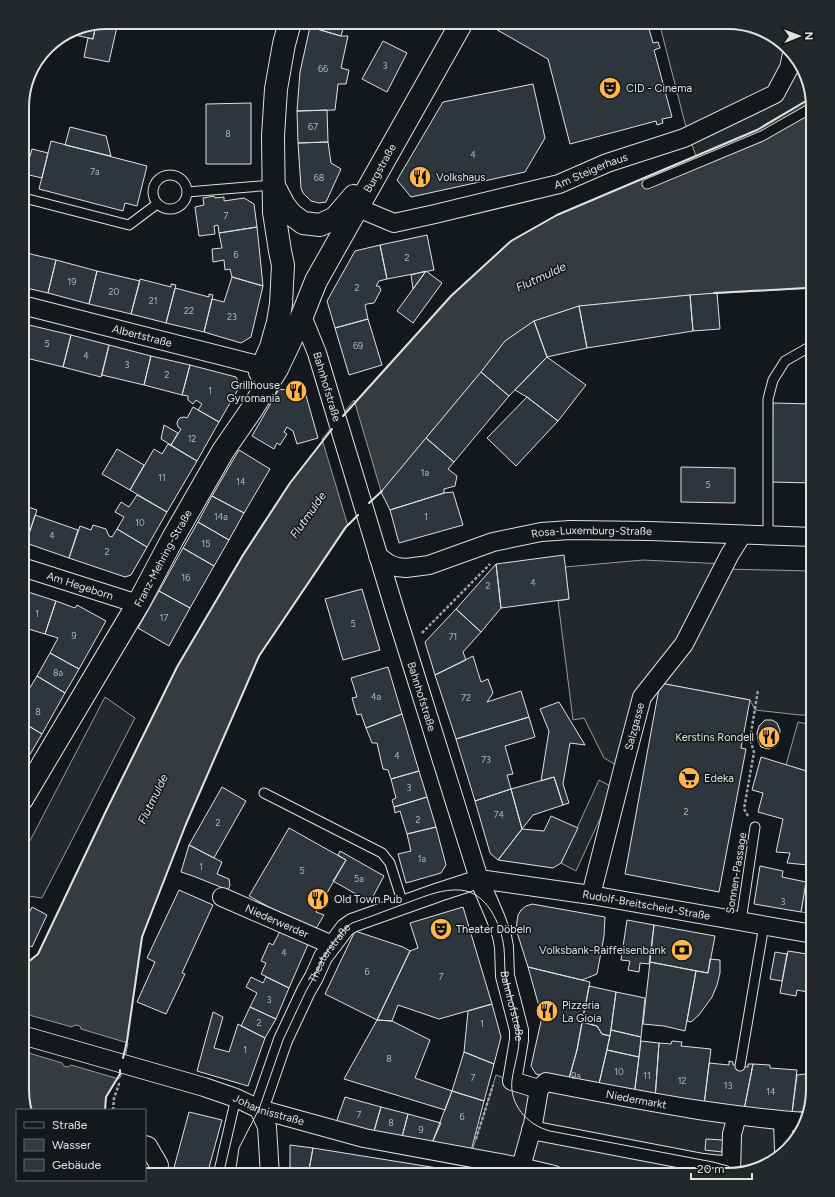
<svg xmlns="http://www.w3.org/2000/svg" width="835" height="1197" font-family="Figtree,sans-serif">
<style>
.parking{fill:#24282b;stroke:#939e99}
.water{fill:#363b3e;stroke:#939e99}
.pier{fill:#14181c;stroke:#939e99}
.building{fill:#2c363c;stroke:#d8e6dc}
.lines{fill:none;stroke-linecap:round;stroke-linejoin:round}
.lane-casing{stroke:#d8e6dc;stroke-width:11}
.street-casing{stroke:#d8e6dc;stroke-width:20}
.secondary-casing{stroke:#d8e6dc;stroke-width:24}
.path{stroke:#9da8a2;stroke-width:2.5;stroke-dasharray:3 2;stroke-linecap:butt}
.lane{stroke:#14181c;stroke-width:9}
.street{stroke:#14181c;stroke-width:18}
.secondary{stroke:#14181c;stroke-width:22}
.tram{stroke:#d8e6dc;stroke-width:1}
.wall{stroke:#d8e6dc;stroke-width:2}
.labels{text-anchor:middle;stroke-width:3;stroke-linejoin:round;paint-order:stroke}
.number-label{font-size:9px;fill:#adbab4}
.poi-label{font-size:11px;fill:#d8e6dc;stroke:#14181c;text-anchor:start}
.street-label{font-size:11px;fill:#d8e6dc;stroke:#14181c}
.water-label{font-size:12px;font-style:italic;fill:#d8e6dc;stroke:#14181c}
.rim{fill:none;stroke:#d8e6dc;stroke-width:2}
</style>
<rect width="100%" height="100%" fill="#14181c"/>
<!-- parking -->
<path class="parking" d="M659,22H734L771,33L802,64L811,98L757,130L696,156L687,131Z
M643,560L725,564L723,569L813,571V715H800L755,710L750,700L660,683L642,697L623,769L604,758L584,718L573,720L558,601L569,599L565,567Z
M105,697L135,718L42,898L22,895V856Z
M798,722L813,725V773L786,765Z
M599,780L614,788L576,871L561,863Z
M813,834V914L801,912Z
M496,1075L512,1081L783,1121L784,1151L771,1164L729,1175H467L470,1158Z"/>
<!-- water -->
<path class="water" d="M811,98L813,107V288L690,295L579,306L534,321L505,341L481,372L381,492L364,508L353,520L345,527L259,656L186,824L142,937L127,1041L120,1074L106,1097L105,1110H27L22,1090V967L38,954L106,811L177,667L243,555L290,483L338,422L365,391L451,296L511,241L557,215L757,130Z"/>
<!-- pier -->
<path class="pier" d="M354,400L381,491L348,526L322,439Z
M22,1013L72,1027L75,1025L80,1026L81,1029L128,1043L122,1074L119,1079L71,1065L68,1067L64,1066L62,1063L22,1051Z"/>
<!-- building -->
<path class="building" d="M107,22H118L109,62L84,57L88,38L93,39L96,24Z
M311,22H345L341,36L310,27Z
M488,22H647L653,43L658,42L660,48L654,50L672,117L662,119L663,123L657,125L656,121L570,144L548,59L487,24Z
M96,24L93,39L66,33L74,28Z
M310,27L341,36H348L341,68L349,70L346,84H338L335,110L297,111L300,72Z
M383,41L407,53L387,92L362,79Z
M533,84L545,138L525,172L411,197L397,180L443,102Z
M251,103V164H206V104Z
M327,110L328,142L298,143L297,111Z
M70,127L106,136L111,156L65,145Z
M51,141L147,166L137,206L125,203L123,211L39,189Z
M328,142L331,163L341,169L326,202L319,203L311,201L303,193L301,188L298,143Z
M32,149L48,153L42,178L25,174Z
M214,196L215,198L224,197V201L244,198L254,204L257,227L219,233L218,225L214,226L215,234L199,236L195,207L204,205L203,198Z
M257,227L263,286L232,277L230,269L225,270L224,260L213,262L212,249L222,248L219,233Z
M427,235L434,270L387,279L380,245Z
M380,245L387,279L379,281L376,286H379L381,290L374,303L367,304L365,305L368,319L335,328L327,301L355,251Z
M22,252L56,260L48,293L22,287Z
M56,260L97,271L89,304L48,293Z
M97,271L140,281L131,314L89,304Z
M426,271L413,289L411,275Z
M426,271L442,283L413,323L397,311Z
M232,277L263,286L251,337L241,343L204,332L212,299L224,302Z
M140,279L171,287V284L176,285L166,323L131,314Z
M175,288L209,297V294L213,295L204,332L166,323Z
M717,293L720,329L693,331L690,295Z
M690,295L693,331L587,348L579,306Z
M579,306L587,348L547,357L534,321Z
M368,319L382,365L349,375L335,328Z
M534,321L547,357L509,396L481,372L505,341Z
M22,323L29,325L22,353Z
M29,325L71,335L63,367L22,357V353Z
M71,335L109,345L101,377L63,367Z
M109,345L151,356L144,385L102,375Z
M151,356L190,365L182,395L144,385Z
M547,357L586,385L558,421L527,397L515,390Z
M190,365L236,377L240,386L219,422L198,410L202,404L196,400L193,404L188,400V396L182,395Z
M481,372L509,396L454,462L426,438Z
M279,389L305,392L318,438L297,444L293,431L287,427L284,432L287,434L280,445L277,443L274,449L252,436Z
M527,397L558,421L516,466L487,438Z
M773,403L813,404V483L771,482Z
M193,407L219,422L197,461L171,445L181,429L178,427L177,423L178,420L180,418L184,417L187,418Z
M164,425L178,433L171,445L161,439Z
M426,438L454,462L448,469L457,476L455,486L444,489V493L390,510L381,492Z
M168,444L197,461L167,512L130,490L154,449L162,454Z
M117,449L144,465L130,490L102,474Z
M239,450L270,469L244,513L212,496Z
M681,467L735,468V503L681,502Z
M453,492L463,525L399,543L390,510L444,493Z
M137,495L167,512L147,547L117,529L124,517L115,512L121,502L129,507Z
M212,496L244,513L229,540L198,522Z
M22,505L37,510L26,543L22,542Z
M35,515L78,530L69,558L26,543Z
M198,522L229,540L214,566L183,548Z
M93,525L106,529L109,536L112,537L117,529L147,547L131,575L125,577L69,558L80,526L91,530Z
M183,548L214,566L190,608L159,591Z
M564,555L569,599L501,608L496,564Z
M496,564L501,608L481,632L456,609Z
M362,589L380,650L343,660L325,599Z
M22,590L56,601L45,634L22,627Z
M159,591L190,608L169,646L138,628Z
M56,601L75,608L77,605L106,621L79,669L50,653L58,638L45,634Z
M456,609L481,632L463,652L466,660L435,675L425,642Z
M50,653L79,669L65,693L37,676Z
M473,656L481,682L488,679L493,693L487,702L521,691L529,717L456,739L435,675Z
M388,667L402,714L366,728L361,714L357,715L352,698L357,697L351,678Z
M37,676L65,693L42,734L22,722V701Z
M660,683L750,700L741,748L746,749L719,892L625,874Z
M559,702L585,745L570,743L563,784L569,803L563,805L554,777L541,781L549,731L540,709Z
M402,714L419,771L391,779L388,770L383,769L377,743H372L366,728Z
M529,717L535,737L505,746L513,774L507,775L511,789L475,801L456,739Z
M765,720H772L777,723L780,730L779,740L776,746L769,749L761,747L758,740L757,733L759,726Z
M22,722L42,734L22,768Z
M761,757L813,773V834L808,865L787,863L790,853L776,852L783,819L758,812L763,793L752,790Z
M419,771L427,797L394,807L392,800L396,798L391,779Z
M554,777L563,805L533,815L522,829L511,789Z
M222,787L246,801L214,858L189,845Z
M511,789L522,829L498,860L490,853L475,801Z
M427,797L436,827L407,834L400,811L395,813L394,807Z
M551,816L578,828L561,863L553,868L498,860L522,829L544,831Z
M436,827L446,865L441,873L406,883L398,854L411,851L407,834Z
M289,828L346,860L316,912L324,915L314,932L249,896Z
M189,845L222,862L217,874L229,879L230,885L228,890L193,876L181,872Z
M340,851L384,876L370,902L333,881L346,860L338,855Z
M760,866L783,871L782,877L806,882L801,912L754,904Z
M179,890L213,905L182,973L185,974L166,1014L137,1002L155,962L147,958Z
M532,904L605,917L604,936L597,974L582,980L528,967L516,929L518,915L521,910L526,906Z
M32,907L47,915L32,947L22,942V928Z
M463,907L492,1004L439,1019L398,1005L392,1021L377,1020L410,951L418,948L410,923Z
M627,920L654,925L649,964L640,963L639,972L628,970L630,961L621,960Z
M654,925L715,936L708,973L650,962Z
M281,929L309,942L289,988L261,974L266,963L261,961L269,943L273,945Z
M355,931L403,947L410,951L377,1020L325,994Z
M788,951L813,955V993L797,990L796,996L780,993Z
M775,952L787,954L782,981L770,979Z
M710,959L720,960V973L717,985L712,997L699,1015L691,1022L687,1021L696,971L708,973Z
M650,962L696,971L685,1031L664,1026L643,1024Z
M528,967L590,982L577,1050L568,1082L536,1074L531,1066L542,1017Z
M251,977L263,983L266,977L289,988L276,1019L250,1007L257,993L246,987Z
M589,986L616,992L610,1036L602,1034L597,1026L582,1022Z
M616,992L645,998L641,1037L611,1030Z
M492,1004L501,1037L494,1064L464,1052L468,1011Z
M250,1007L276,1019L265,1038L241,1026Z
M213,1012L223,1017L214,1048L229,1052L238,1024L265,1038L248,1086L197,1071Z
M377,1020L392,1021L430,1040L415,1078L452,1091L445,1110L344,1079Z
M582,1022L597,1026L602,1034L610,1036L598,1088L568,1082L577,1050Z
M611,1030L641,1037L639,1057L607,1050Z
M641,1041L659,1043L655,1099L634,1096Z
M672,1041L682,1042L681,1046L711,1049L704,1105L655,1099L659,1043L671,1044Z
M607,1050L639,1057L634,1096L598,1088Z
M464,1052L494,1064L484,1101L452,1091Z
M729,1061L733,1062V1065L748,1067V1064H753L744,1110L704,1105L709,1063L729,1065Z
M753,1064L770,1065V1068L797,1070L792,1113L744,1110Z
M813,1073V1091L807,1111L792,1113L797,1075Z
M452,1091L484,1101L471,1151L432,1143Z
M345,1097L381,1107L374,1131L336,1123Z
M381,1107L408,1114L402,1137L374,1131Z
M189,1112L222,1120L207,1175H172Z
M408,1114L441,1123L432,1143L402,1137Z
M706,1139L723,1140L722,1152L705,1150Z
M290,1145L313,1148L308,1175L290,1172Z
M313,1148L462,1172V1175H308Z"/>
<g class="lines">
<!-- lane casing -->
<g class="lane-casing">
<path id="lane" d="M153 192a17 17 0 1 1 34 0a17 17 0 1 1-34 0Z
M647,184L762,136L813,107
M187,192L273,185
M28,199L129,225L157,204
M768,535V399L773,380L785,361L813,345
M264,793L382,853L390,863L403,904
M741,921L755,827
M740,1066L764,925
M218,1175L236,1098"/>
</g>
<!-- street casing -->
<g class="street-casing">
<g id="street">
<path id="s1" d="M358,208L394,223L435,214L559,184L607,163L684,138L775,94L789,68L792,54"/>
<path id="s2" d="M22,305L262,366"/>
<path id="s3" d="M302,316L317,353L393,604L479,879L496,919L502,936L504,947L505,976L519,1030V1040L512,1081L539,1089"/>
<path id="s4" d="M378,556L389,564L397,567L406,568L429,565L493,542L541,532L570,530L650,531L813,537"/>
<path id="s5" d="M22,567L138,604"/>
<path id="s6" d="M591,895L623,769L642,697L684,644L730,554L742,535"/>
<path id="s7" d="M222,897L332,945"/>
<path id="s8" d="M22,1035L204,1087L236,1098L259,1109L364,1138L521,1167L554,1175"/>
<path id="s9" d="M259,1109L283,1040L306,991L314,977L323,957L345,928L352,923L439,892L479,879L591,895L813,934"/>
<path d="M259,1109L267,1127L270,1175"/>
<path d="M783,1121L784,1151"/>
<path d="M531,1130L703,1163L731,1166"/>
<path d="M145,1145L148,1146L159,1165L157,1175"/>
<path d="M731,1174L732,1134L737,1116"/>
<path id="s10" d="M520,1175L521,1167L533,1124L539,1089L546,1082C597,1092 648,1102 699,1110C734,1115 769,1120 805,1122"/>
</g>
</g>
<!-- secondary casing -->
<g class="secondary-casing">
<g id="secondary">
<path d="M274,186L284,205L291,214L303,223L320,225L335,218L354,196"/>
<path d="M260,372L271,347L278,322L281,304L283,265L280,251L274,212L273,136L276,89L284,44L290,22"/>
<path id="s11" d="M22,799L138,604L173,538L223,451L252,409L277,369L302,316L316,281L462,22"/>
</g>
</g>
<!-- path -->
<path class="path" d="M422,633L490,564
M748,816L744,809L754,752L750,739L758,690
M113,1110L114,1098L119,1084H121
M476,1139L493,1085"/>
<!-- lane -->
<use href="#lane" class="lane"/>
<!-- street -->
<use href="#street" class="street"/>
<!-- secondary -->
<use href="#secondary" class="secondary"/>
<!-- tram -->
<path class="tram" d="M235,1175L239,1148L259,1109L283,1040L306,991L314,977L323,957L345,928L352,923C373,916 392,908 412,901C428,895 443,889 460,890C487,892 501,924 504,948C505,958 504,968 506,978C510,997 518,1016 519,1035C520,1050 514,1065 512,1080C509,1104 527,1125 550,1131L713,1162L728,1166L737,1173"/>
<!-- wall -->
<path class="wall" d="M714,293L806,288
M343,416L451,296L511,241L557,215L757,130L811,98
M369,503L382,491
M22,967L38,954L106,811L177,667L243,555L290,483L332,429
M123,1058L127,1041L142,937L186,824L259,656L346,527L358,515
M105,1110L106,1097L120,1074V1070"/>
</g>
<!-- icons -->
<defs>
<g id="theatre-disc" transform="scale(1.15)"><circle r="9.5" fill="#ffb74d" stroke="#14181c"/><path d="M-5-5.5Q0-4 5-5.5V0Q5 5 0 6Q-5 5-5 0ZM-3.3-2.5H-1v1.5H-3.3ZM1-2.5H3.3v1.5H1ZM-2.8 1Q0 5.5 2.8 1Z" fill="#111"/></g>
<g id="restaurant-disc" transform="scale(1.15)"><circle r="9.5" fill="#ffb74d" stroke="#14181c"/><path d="M-5-6h1v4h1v-4h1v4h1v-4h1v5L-1.5 .5V6h-2V.5L-5-1ZM5-6V6H3V1.5H1.5Q1.5-4 5-6Z" fill="#111"/></g>
<g id="supermarket-disc" transform="scale(1.15)"><circle r="9.5" fill="#ffb74d" stroke="#14181c"/><path d="M-6-5.5h2.5l.6 2H6L4.5 2H-2.5L-4.4-4H-6ZM-1.5 3.2a1.3 1.3 0 1 0 .1 0ZM3 3.2a1.3 1.3 0 1 0 .1 0Z" fill="#111"/></g>
<g id="bank-disc" transform="scale(1.15)"><circle r="9.5" fill="#ffb74d" stroke="#14181c"/><path d="M-6-4H6V4H-6ZM0-2.3a2.3 2.3 0 1 0 0 4.6a2.3 2.3 0 1 0 0-4.6Z" fill="#111"/></g>
</defs>
<g fill-rule="evenodd">
<use href="#theatre-disc" x="610" y="88"/>
<use href="#restaurant-disc" x="420" y="177"/>
<use href="#restaurant-disc" x="296" y="391"/>
<use href="#restaurant-disc" x="769" y="737"/>
<use href="#supermarket-disc" x="689" y="778"/>
<use href="#restaurant-disc" x="318" y="899"/>
<use href="#theatre-disc" x="441" y="929"/>
<use href="#bank-disc" x="682" y="950"/>
<use href="#restaurant-disc" x="547" y="1011"/>
</g>
<g class="labels">
<!-- number labels -->
<g class="number-label">
<text x="385" y="69">3</text>
<text x="323" y="72">66</text>
<text x="313" y="130">67</text>
<text x="228" y="137">8</text>
<text x="473" y="158">4</text>
<text x="95" y="175">7a</text>
<text x="319" y="181">68</text>
<text x="226" y="219">7</text>
<text x="236" y="258">6</text>
<text x="407" y="261">2</text>
<text x="72" y="285">19</text>
<text x="357" y="291">2</text>
<text x="114" y="295">20</text>
<text x="153" y="304">21</text>
<text x="189" y="314">22</text>
<text x="232" y="320">23</text>
<text x="47" y="347">5</text>
<text x="358" y="349">69</text>
<text x="86" y="359">4</text>
<text x="127" y="368">3</text>
<text x="167" y="378">2</text>
<text x="210" y="394">1</text>
<text x="192" y="442">12</text>
<text x="425" y="476">1a</text>
<text x="162" y="481">11</text>
<text x="241" y="485">14</text>
<text x="708" y="488">5</text>
<text x="221" y="520">14a</text>
<text x="426" y="520">1</text>
<text x="140" y="526">10</text>
<text x="52" y="539">4</text>
<text x="206" y="547">15</text>
<text x="107" y="555">2</text>
<text x="186" y="581">16</text>
<text x="533" y="586">4</text>
<text x="488" y="589">2</text>
<text x="37" y="617">1</text>
<text x="164" y="621">17</text>
<text x="353" y="627">5</text>
<text x="74" y="639">9</text>
<text x="453" y="640">71</text>
<text x="58" y="676">8a</text>
<text x="376" y="700">4a</text>
<text x="466" y="701">72</text>
<text x="38" y="715">8</text>
<text x="397" y="759">4</text>
<text x="486" y="763">73</text>
<text x="409" y="791">3</text>
<text x="686" y="815">2</text>
<text x="499" y="818">74</text>
<text x="418" y="823">2</text>
<text x="218" y="826">2</text>
<text x="422" y="862">1a</text>
<text x="201" y="870">1</text>
<text x="302" y="874">5</text>
<text x="359" y="882">5a</text>
<text x="783" y="905">3</text>
<text x="284" y="956">4</text>
<text x="367" y="975">6</text>
<text x="441" y="980">7</text>
<text x="269" y="1003">3</text>
<text x="259" y="1026">2</text>
<text x="482" y="1027">1</text>
<text x="245" y="1053">1</text>
<text x="389" y="1062">8</text>
<text x="619" y="1075">10</text>
<text x="576" y="1079">9a</text>
<text x="647" y="1079">11</text>
<text x="473" y="1081">7</text>
<text x="682" y="1084">12</text>
<text x="728" y="1089">13</text>
<text x="771" y="1095">14</text>
<text x="359" y="1118">7</text>
<text x="462" y="1120">6</text>
<text x="391" y="1126">8</text>
<text x="421" y="1133">9</text>
</g>
<!-- poi labels -->
<g class="poi-label">
<text x="626" y="92">CID - Cinema</text>
<text x="436" y="181">Volkshaus</text>
<text x="280" y="389" text-anchor="end">Grillhouse<tspan x="280" dy="13">Gyromania</tspan></text>
<text x="754" y="741" text-anchor="end">Kerstins Rondell</text>
<text x="704" y="782">Edeka</text>
<text x="334" y="903">Old Town Pub</text>
<text x="456" y="933">Theater Döbeln</text>
<text x="666" y="954" text-anchor="end">Volksbank-Raiffeisenbank</text>
<text x="562" y="1009">Pizzeria<tspan x="562" dy="13">La Gioia</tspan></text>
</g>
<!-- street labels -->
<g class="street-label">
<text dy="4" stroke="none"><textPath href="#s11" startOffset="726">Burgstraße</textPath></text>
<text dy="4" stroke="none"><textPath href="#s1" startOffset="243">Am Steigerhaus</textPath></text>
<text dy="4" stroke="none"><textPath href="#s2" startOffset="124">Albertstraße</textPath></text>
<text dy="4" stroke="none"><textPath href="#s3" startOffset="75">Bahnhofstraße</textPath></text>
<text dy="4" stroke="none"><textPath href="#s4" startOffset="222">Rosa-Luxemburg-Straße</textPath></text>
<text dy="4" stroke="none"><textPath href="#s11" startOffset="279">Franz-Mehring-Straße</textPath></text>
<text dy="4" stroke="none"><textPath href="#s5" startOffset="61">Am Hegeborn</textPath></text>
<text dy="4" stroke="none"><textPath href="#s3" startOffset="399">Bahnhofstraße</textPath></text>
<text dy="4" stroke="none"><textPath href="#s6" startOffset="174">Salzgasse</textPath></text>
<text transform="translate(736 873) rotate(-81)" y="4">Sonnen-Passage</text>
<text dy="4" stroke="none"><textPath href="#s9" startOffset="514">Rudolf-Breitscheid-Straße</textPath></text>
<text dy="4" stroke="none"><textPath href="#s7" startOffset="60">Niederwerder</textPath></text>
<text dy="4" stroke="none"><textPath href="#s9" startOffset="172">Theaterstraße</textPath></text>
<text dy="4" stroke="none"><textPath href="#s3" startOffset="723">Bahnhofstraße</textPath></text>
<text dy="4" stroke="none"><textPath href="#s10" startOffset="190">Niedermarkt</textPath></text>
<text dy="4" stroke="none"><textPath href="#s8" startOffset="258">Johannisstraße</textPath></text>
</g>
<!-- water labels -->
<g class="water-label">
<text transform="translate(541 277) rotate(-25)" y="4">Flutmulde</text>
<text transform="translate(308 515) rotate(-55)" y="4">Flutmulde</text>
<text transform="translate(153 799) rotate(-64)" y="4">Flutmulde</text>
</g>
</g>
<!-- crop -->
<path d="M0 0H835V1197H0ZM107 29H728A78 78 0 0 1 806 107V1090A78 78 0 0 1 728 1168H107A78 78 0 0 1 29 1090V107A78 78 0 0 1 107 29Z" fill="#24282b" fill-rule="evenodd"/>
<path class="rim" d="M107 29H728A78 78 0 0 1 806 107V1090A78 78 0 0 1 728 1168H107A78 78 0 0 1 29 1090V107A78 78 0 0 1 107 29Z"/>
<!-- legend -->
<rect x="16" y="1109" width="130" height="72" fill="#14181c" stroke="#626a69"/>
<rect x="24" y="1122" width="20" height="6" fill="#14181c" stroke="#626a69"/>
<text x="52" y="1129" font-size="12" fill="#d8e6dc">Straße</text>
<rect x="24" y="1139" width="20" height="12" fill="#363b3e" stroke="#626a69"/>
<text x="52" y="1149" font-size="12" fill="#d8e6dc">Wasser</text>
<rect x="24" y="1159" width="20" height="12" fill="#2c363c" stroke="#626a69"/>
<text x="52" y="1169" font-size="12" fill="#d8e6dc">Gebäude</text>
<!-- north arrow -->
<g transform="translate(799 36) rotate(89)" stroke="#14181c" stroke-width="3" paint-order="stroke">
<path d="M0-3L7 15L0 10L-7 15Z" fill="#d8e6dc"/>
<text y="-6" font-size="11" font-weight="bold" text-anchor="middle" fill="#d8e6dc">N</text>
</g>
<!-- scale -->
<path d="M691 1173v6h61v-6" fill="none" stroke="#d8e6dc" stroke-width="2"/>
<text x="697" y="1173" font-size="12" fill="#d8e6dc" stroke="#14181c" stroke-width="3" paint-order="stroke">20 m</text>
</svg>
